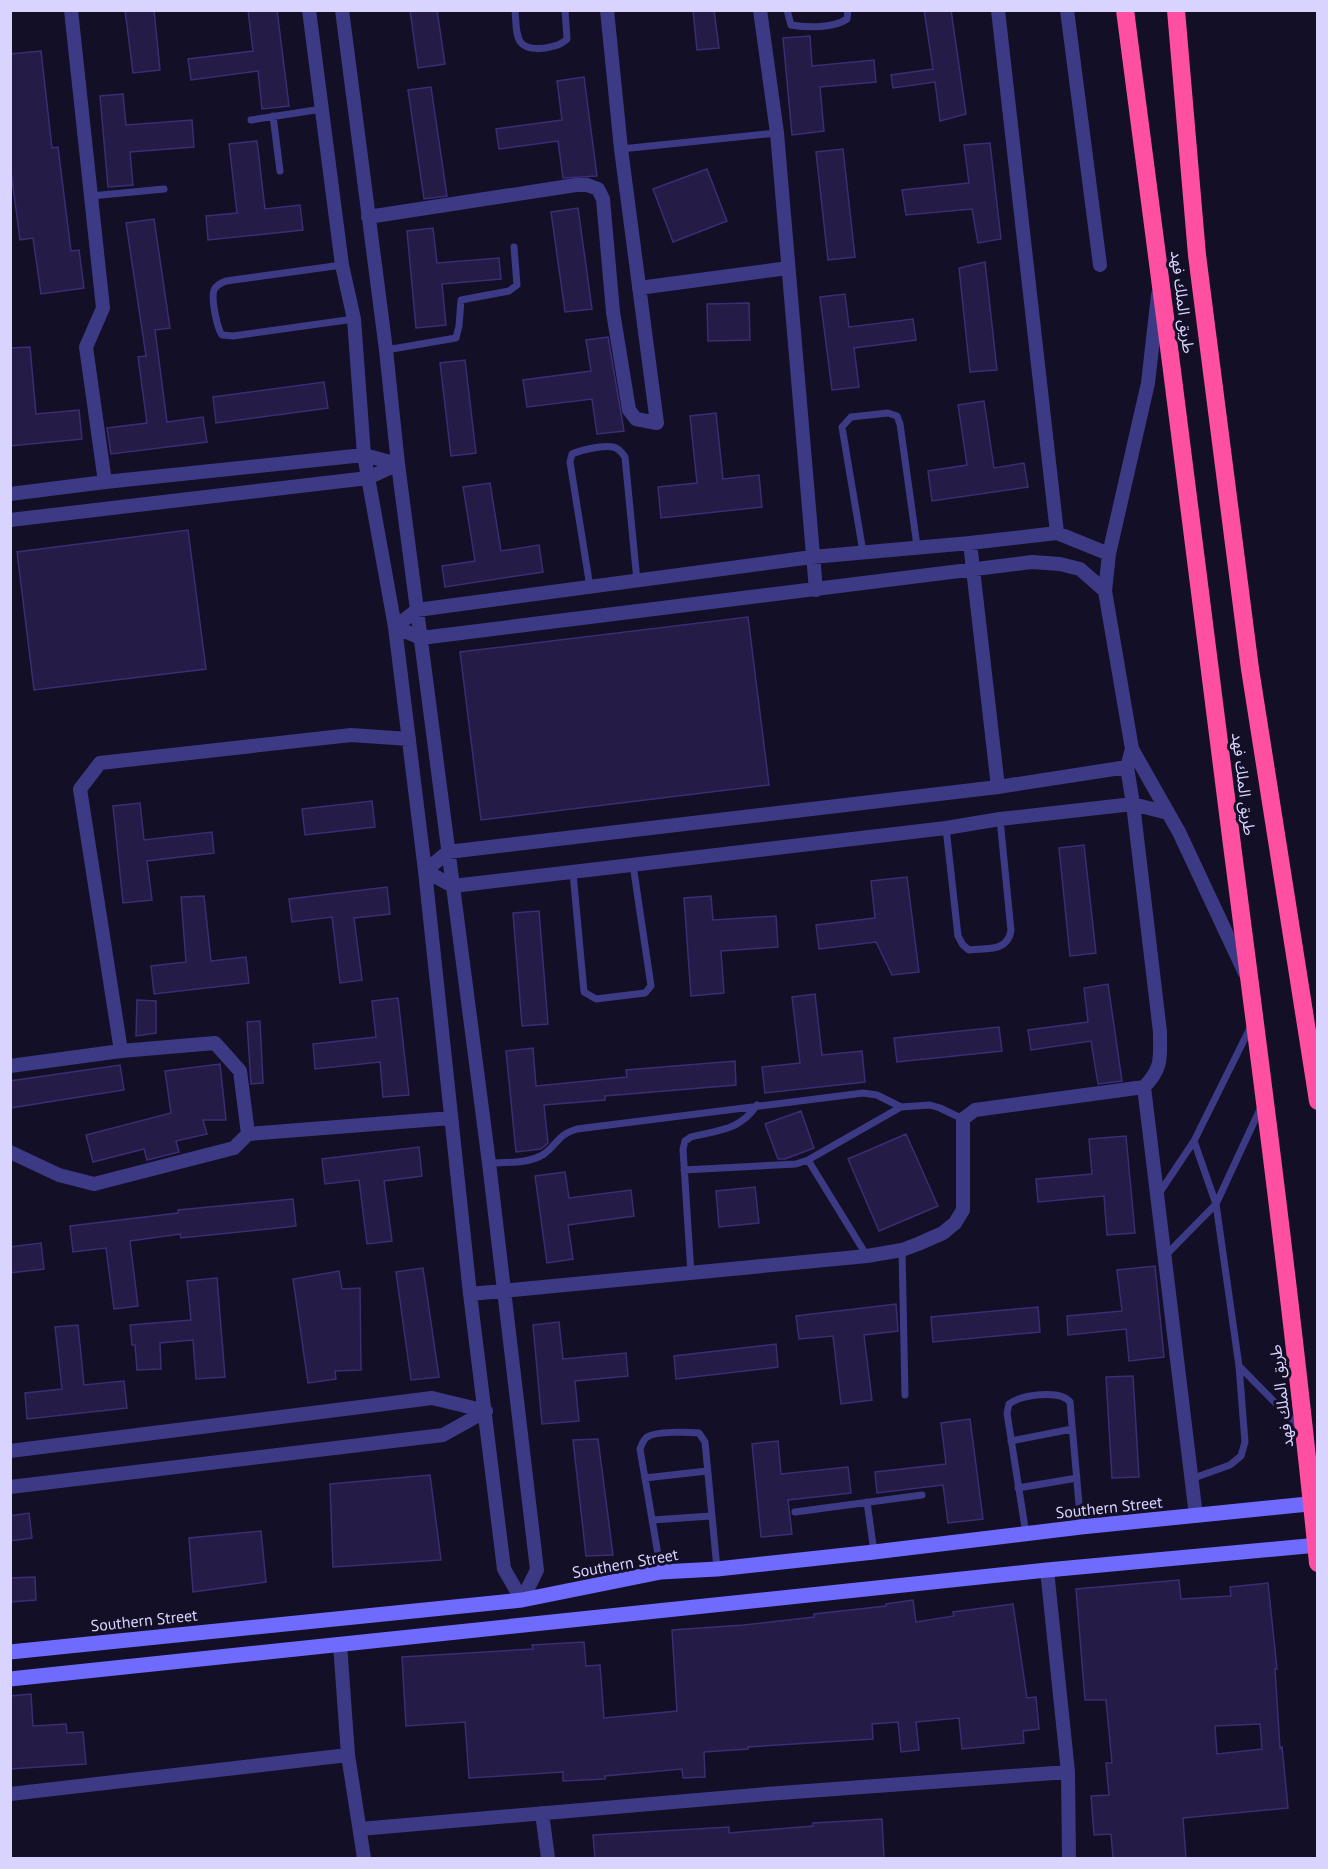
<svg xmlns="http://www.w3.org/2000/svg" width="1328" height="1869" font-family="'PT Sans','Noto Sans Arabic',sans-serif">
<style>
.building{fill:#241b47;stroke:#3b2d73;stroke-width:1.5;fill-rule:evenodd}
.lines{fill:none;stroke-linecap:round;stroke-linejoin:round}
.service{stroke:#3d3a85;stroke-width:7}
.minor{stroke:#3d3a85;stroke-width:14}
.secondary{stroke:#6f6bff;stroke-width:15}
.motorway{stroke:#ff4fa3;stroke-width:18}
.labels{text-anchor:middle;stroke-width:6;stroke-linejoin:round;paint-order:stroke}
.street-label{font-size:16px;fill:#d9d4ff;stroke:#130f26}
</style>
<rect width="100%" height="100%" fill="#130f26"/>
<!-- building -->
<path class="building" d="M125,10H154L160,70L133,73Z
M248,10H277L289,106L262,109L258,71L191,80L188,59L253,51Z
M410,10H437L445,64L418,68Z
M693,10H714L719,48L697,50Z
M924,10H951L966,114L940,121L935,82L893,88L891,75L933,69Z
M810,36L812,66L874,60L876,82L820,87L824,131L792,135L783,38Z
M41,51L52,148L58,147L71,251L79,250L84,288L41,294L33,238L20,240L10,164V54Z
M584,77L597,176L563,178L558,141L499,149L496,129L562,120L557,81Z
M431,87L447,196L424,199L408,90Z
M123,94L126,125L192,120L194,147L130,152L133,185L108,187L100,96Z
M257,141L265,209L300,205L303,230L208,240L206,216L237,213L229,144Z
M990,143L1001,239L978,243L972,209L906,215L902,190L969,183L964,145Z
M843,149L855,257L828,260L816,152Z
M707,169L727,221L673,242L653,189Z
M578,208L592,309L565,312L551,212Z
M154,219L170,328L155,330L167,422L203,417L207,442L111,454L107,428L147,423L138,357L146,356L126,223Z
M433,228L437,263L499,258L501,279L442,284L446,325L416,328L407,231Z
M985,262L997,370L970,372L959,268Z
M845,294L849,327L913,319L916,340L854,348L859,387L832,390L820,297Z
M749,303L750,340L708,341L707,304Z
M608,337L624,431L597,434L592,399L527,407L523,380L591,371L586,340Z
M30,347L36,414L79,410L82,439L10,446V348Z
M465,360L476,453L451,456L440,363Z
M324,382L328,408L216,423L213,397Z
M984,401L994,468L1024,463L1028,487L932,501L928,471L967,465L958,405Z
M716,413L723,479L759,475L762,507L661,518L658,487L697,483L690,416Z
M490,483L501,551L539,545L543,572L445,587L442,566L475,561L463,487Z
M188,530L206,669L34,690L17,552Z
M748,617L769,785L481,820L460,652Z
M372,801L375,827L305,835L302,809Z
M140,803L144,840L212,832L214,853L147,861L152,900L123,903L113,806Z
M1084,845L1096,953L1070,956L1059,848Z
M907,877L919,972L892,975L876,942L819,949L816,925L875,918L871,881Z
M387,887L390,914L354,918L362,980L340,983L332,917L292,922L289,899Z
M204,896L211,961L246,957L249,983L154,994L151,966L186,962L181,897Z
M711,896L713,920L776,916L778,947L721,951L724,993L691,996L684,898Z
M539,911L548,1024L522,1026L513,913Z
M1108,984L1122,1081L1098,1084L1091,1041L1031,1050L1028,1030L1088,1022L1084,988Z
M815,994L822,1055L862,1051L865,1082L765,1093L762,1067L800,1063L792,997Z
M398,998L409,1095L383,1097L380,1062L315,1069L313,1044L376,1037L372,1001Z
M137,1000L156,1001V1033L136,1036Z
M260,1021L263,1083L251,1084L247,1022Z
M999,1027L1002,1051L897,1062L894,1038Z
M533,1048L536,1086L627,1077L626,1070L735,1061L736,1085L605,1096V1100L544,1105L548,1143L541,1149L516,1152L506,1051Z
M220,1064L226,1120H203L207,1134L176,1141L179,1152L147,1160L144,1149L93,1162L86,1135L171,1113L165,1071Z
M120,1065L124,1090L10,1108V1081Z
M801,1111L814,1148L785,1159H778L765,1124Z
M906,1134L938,1206L879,1231L848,1159Z
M1126,1136L1135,1233L1107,1235L1104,1196L1038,1202L1036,1179L1092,1174L1089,1139Z
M419,1147L422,1176L384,1181L392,1241L367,1244L359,1180L325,1184L322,1159Z
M565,1172L569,1198L631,1190L634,1216L568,1225L573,1259L547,1263L535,1176Z
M755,1187L759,1223L719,1227L716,1191Z
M293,1199L296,1226L181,1238L180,1234L130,1241L138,1306L114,1309L106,1248L73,1252L70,1226L178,1213V1210Z
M41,1243L44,1269L10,1273V1247Z
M1155,1266L1164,1357L1129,1361L1126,1329L1068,1335L1067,1316L1122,1311L1117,1270Z
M423,1268L439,1377L411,1380L396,1272Z
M339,1271L342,1289L360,1288L361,1370L335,1371L336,1379L308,1383L293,1279Z
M217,1278L225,1377L196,1379L193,1340L160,1343L161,1369L137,1370L135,1345H132L130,1325L191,1320L187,1281Z
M896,1304L898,1331L864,1335L872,1400L841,1404L833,1336L799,1339L796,1316Z
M1038,1307L1040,1332L933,1342L931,1317Z
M559,1322L563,1359L626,1353L628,1376L575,1381L579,1421L542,1424L533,1325Z
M78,1325L84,1385L124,1381L127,1408L27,1419L25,1393L62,1389L55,1327Z
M776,1344L778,1367L676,1379L674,1356Z
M1133,1376L1139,1477L1112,1478L1106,1377Z
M970,1419L983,1519L948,1523L943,1485L877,1493L875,1472L946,1464L941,1423Z
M598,1439L613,1555L586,1556L573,1440Z
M778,1441L781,1474L848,1467L851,1493L788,1500L792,1534L761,1537L752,1444Z
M430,1475L441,1560L333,1567L330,1484Z
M29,1513L32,1538L10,1541V1516Z
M261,1531L266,1582L193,1592L189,1538Z
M35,1577L36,1600L10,1602V1578Z
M1179,1580L1181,1599L1231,1596L1230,1587L1268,1583L1277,1669H1275L1280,1748L1282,1747L1288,1808L1183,1818L1186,1858H1113L1111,1834L1094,1835L1091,1796L1109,1795L1106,1763H1112L1106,1700H1085L1076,1589ZM1260,1724L1262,1749L1217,1754L1215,1726Z
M913,1600L916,1622L954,1616L953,1612L1013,1604L1027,1698L1036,1697L1039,1729L1023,1731L1024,1743L962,1749L959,1718L916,1722L919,1750L901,1752L898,1722L872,1724L873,1739L748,1747V1749L704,1752L705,1777L683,1778L682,1769L605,1776V1779L563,1781V1772L469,1778L465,1722L406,1726L402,1657L533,1649L532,1645L584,1642L586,1666L600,1665L604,1718L677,1711L672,1630L744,1625L814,1617V1614L886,1606V1604Z
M31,1694L33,1726L66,1724L67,1733L83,1732L86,1764L10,1769V1696Z
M882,1819L884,1858H595L593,1835L729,1827V1833L813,1826V1823Z"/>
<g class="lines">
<!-- service -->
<path class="service" d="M515,10C517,35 514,52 545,48C554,46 560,46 567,39L565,10
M787,10L791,25C808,28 834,28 847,19L848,10
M273,116L280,171
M251,120L322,109
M621,149L777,133
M91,196L164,189
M342,265L226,281C221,283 216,285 214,290C211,299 217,328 222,335L233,336L354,319
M386,350L456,338L459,326L461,300L509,291L517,285L514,247
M863,552L842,427L851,417L888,413L897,416L900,424L917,546
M590,587L570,462L572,454C581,450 603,445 613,447C619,448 622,453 625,457L637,581
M946,828L958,936L963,945L969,950C987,948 1007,952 1011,931L1000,819
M573,873L584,992L596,999L645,993L651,986L633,865
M808,1160L867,1256
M489,1163C506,1162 529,1164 544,1154C559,1143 557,1135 577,1129L863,1093L877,1095L901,1107L930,1105L940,1108L963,1119
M684,1170L796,1164L808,1160L901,1107
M1158,1195L1194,1141L1251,1026
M902,1250L905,1395
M1166,1255L1216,1204L1261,1107
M691,1274L683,1149L685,1141L691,1137C719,1130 739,1131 757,1105
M1239,1366L1300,1428
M1011,1441L1072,1429
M645,1478L707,1471
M1191,1479L1230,1465L1241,1456L1245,1442L1239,1366L1216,1204L1194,1141
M1018,1488L1077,1478
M867,1502L874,1552
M795,1512L922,1495
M652,1520L711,1516
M1026,1534L1007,1413L1009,1404C1021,1395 1060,1389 1070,1402L1081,1527
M661,1572L640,1449C642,1444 643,1440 647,1437C656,1431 689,1432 699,1433L705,1442L717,1569"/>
<!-- minor -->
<path class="minor" d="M71,10L103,308L86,347L105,482
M309,10L342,265L354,319L364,455L395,627L425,871L470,1294L504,1569L522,1600
M342,10L386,350L398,464L489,1163L537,1570L522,1600
M760,10L777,133L816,590
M998,10L1057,533
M1067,10L1100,265
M368,217L576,185H587L598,189L603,199L613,312L629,410L636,419L657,423L621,149L607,10
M639,288L788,268
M1158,295L1148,383L1109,554L1105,591L1132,749L1179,832L1245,973
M10,494L105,482L364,455L398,464
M10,520L368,478L398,464
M970,543L998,787
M1105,591L1080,569L1060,564L1032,562L421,638L395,627L417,610L812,557L970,543L1057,533L1109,554
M1132,749L1127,767L998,787L448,852L425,871L453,886L946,828L1000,819L1133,804L1168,813
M10,1066L121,1051
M1144,1087L1196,1516
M248,1134L240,1071L215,1043L121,1051L80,789L100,763L351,735L409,739
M10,1152L59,1175L94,1184L234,1148L248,1134L451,1118
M470,1294L867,1256L902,1250L918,1244L943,1233L955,1223L963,1210V1119L975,1110L1144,1087C1163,1068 1160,1057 1160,1032L1133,804L1127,767
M10,1451L432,1398L486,1411
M10,1487L443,1435L486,1411
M1047,1570L1068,1772L1069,1858
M340,1644L348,1755L364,1858
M10,1794L348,1755
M542,1813L548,1858
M360,1829L766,1794L1068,1772"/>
<!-- secondary -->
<path class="secondary" d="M10,1652L522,1600L661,1572L717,1569L874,1552L1081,1527L1318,1503
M10,1679L1047,1570L1318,1545"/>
<!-- motorway -->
<path class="motorway" d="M1125,10C1162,288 1197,567 1232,845C1263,1084 1294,1323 1318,1563
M1176,10L1197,255L1250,669L1318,1101"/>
</g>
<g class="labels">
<!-- street labels -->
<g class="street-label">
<text transform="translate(1183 302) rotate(83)" y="6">طريق الملك فهد</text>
<text transform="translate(1244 784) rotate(83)" y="6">طريق الملك فهد</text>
<text transform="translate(1281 1396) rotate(-97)" y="6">طريق الملك فهد</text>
<text transform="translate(1109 1507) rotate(-6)" y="6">Southern Street</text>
<text transform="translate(625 1563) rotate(-10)" y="6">Southern Street</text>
<text transform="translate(144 1620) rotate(-6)" y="6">Southern Street</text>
</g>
</g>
<!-- border -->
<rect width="1328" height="1869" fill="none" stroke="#d9d4ff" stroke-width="24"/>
</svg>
